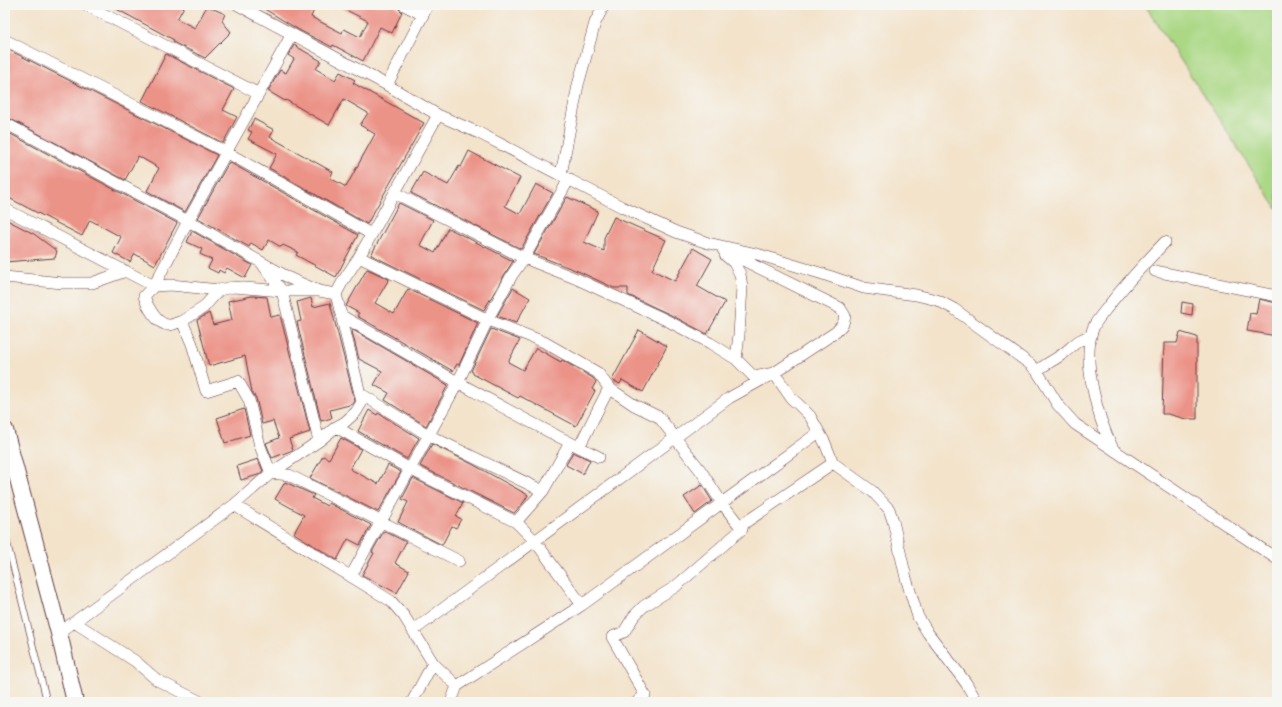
<svg xmlns="http://www.w3.org/2000/svg" width="1282" height="707" font-family="'IM FELL French Canon',serif">
<style>
.green{fill:#abd885;stroke:#7a7c58}
.building{fill:#ec9388}
.lines{fill:none;stroke-linecap:round;stroke-linejoin:round}
.lane-casing{stroke:#633c43;stroke-width:7}
.street-casing{stroke:#633c43;stroke-width:12}
.secondary-casing{stroke:#633c43;stroke-width:18}
.lane{stroke:#fff;stroke-width:5.5}
.street{stroke:#fff;stroke-width:11}
.secondary{stroke:#fff;stroke-width:16}
</style>
<rect width="100%" height="100%" fill="#f6f6f2"/>
<filter id="ink" filterUnits="userSpaceOnUse"><feTurbulence type="fractalNoise" baseFrequency=".025" numOctaves="2"/><feDisplacementMap in="SourceGraphic" scale="8" xChannelSelector="R" yChannelSelector="G"/><feConvolveMatrix kernelMatrix="1 2 1 2 8 2 1 2 1" color-interpolation-filters="sRGB"/></filter>
<filter id="wash" filterUnits="userSpaceOnUse"><feTurbulence type="fractalNoise" baseFrequency=".012" numOctaves="4" result="noise"/><feDisplacementMap in="SourceGraphic" scale="16" xChannelSelector="R" yChannelSelector="G"/><feGaussianBlur stdDeviation="0.9" result="paint"/><feColorMatrix in="noise" values="0 0 0 0 0 0 0 0 0 0 0 0 0 0 0 0 0 1.4 0 .05"/><feComposite in="paint" operator="in"/></filter>
<g filter="url(#wash)">
<rect width="100%" height="100%" fill="#f3e3cb"/>
<!-- green -->
<path class="green" d="M1145,5H1277V209Z"/>
<g id="blocks">
<!-- building -->
<path class="building" d="M109,5H185L177,19L195,28L207,6L225,14L222,21L231,32L205,58L173,42L174,40Z
M258,5H306L314,10L311,17L342,33L344,29L360,37L368,21L336,5H395L402,12L392,33L380,27L363,61L333,45L332,47L299,30Z
M294,45L321,61L316,69L335,80L340,72L355,80L353,83L424,123L367,224L269,168L277,154L248,139L252,132L248,130L254,119L274,130L270,137L333,172L330,178L346,187L375,134L360,125L368,113L344,99L329,125L286,100L285,101L268,91L280,70L286,73L294,59L288,55Z
M5,48L217,155L185,212L147,191L159,168L138,156L125,180L5,116Z
M166,54L234,89L223,110L237,117L223,143L142,101Z
M5,131L177,223L155,265L135,254L130,262L113,253L121,237L90,220L82,236L5,196Z
M469,151L520,178L505,206L520,214L536,184L553,193L521,249L411,193L423,172L448,185L459,166L461,167Z
M229,162L358,235L336,277L296,255L298,252L283,245L281,247L269,240L263,250L251,243L249,247L198,218Z
M567,197L598,211L584,242L604,251V238L614,217L666,240L652,270L675,281L693,248L712,259L697,286L725,302L707,334L669,314L628,295V288H614L580,272L534,254Z
M399,203L433,220L420,245L435,253L448,228L513,261L506,272L484,310L371,255Z
M5,219L34,234L57,251L55,258L5,262Z
M192,231L252,265L245,278L227,268L224,273L219,270L218,273L208,268L212,260L200,254L202,249L187,242Z
M367,269L389,279L375,303L394,314L408,289L478,323L459,365L457,364L453,371L357,316L359,313L346,306Z
M513,288L530,298L516,323L497,316Z
M252,296L267,297L271,317L280,315L310,432L289,439L293,450L272,458L266,443L279,438L273,421L262,424L256,398L252,392L245,356L209,366L197,320L209,313L213,325L232,320L228,301Z
M311,298L313,307L330,303L355,401L353,404L330,410L332,418L321,421L297,322L301,321L297,302Z
M1259,299L1277,303V336L1247,331L1250,313L1256,314Z
M1182,302L1193,304L1192,315L1181,313Z
M491,329L520,340L508,362L523,370L536,348L561,362L562,360L593,378L596,382L592,389L595,391L576,426L520,396L518,398L473,374V372L471,371Z
M353,330L448,385L426,426L385,400L389,393L374,385L382,371L359,359L352,332Z
M639,330L667,346L643,392L622,380L620,384L612,380Z
M1180,332L1197,337V419H1186L1168,414H1162L1164,343H1177Z
M244,409L250,435L225,443L217,418Z
M369,410L377,415L378,413L419,438L407,459L358,431Z
M341,438L361,449L350,469L378,484L388,465L401,472L378,512L310,478L323,456L329,459Z
M432,444L472,464L528,495L524,502L514,513L420,466Z
M573,452L590,460L583,474L566,465Z
M258,459L263,471L258,475L241,480L237,466Z
M413,478L463,503L456,516L461,519L456,528L452,526L442,545L398,522L408,502L402,499Z
M285,482L314,495L312,498L327,506L329,503L371,525L360,545L348,539L337,560L294,533L304,515L275,499Z
M702,485L712,501L695,514L684,497Z
M384,531L406,542L395,563L409,571L397,593L362,575L374,553L372,552Z"/>
</g>
</g>
<g filter="url(#ink)">
<use href="#blocks" fill-opacity="0" stroke="#633c43" stroke-width="1"/>
<g class="lines">
<!-- lane casing -->
<g class="lane-casing">
<path id="lane" d="M5,534L47,702"/>
</g>
<!-- street casing -->
<g class="street-casing">
<path id="street" d="M86,5L259,94
M238,5L387,85L438,115L479,133L622,207L676,232L708,243L757,254L823,274L864,288L916,295L937,300L954,309L1030,364L1037,371L1058,405L1075,424L1277,559
M404,5L423,15
M5,40L226,152L371,234
M387,85L428,5
M5,123L188,221L291,279L319,291L336,294L343,281L359,257L438,115
M561,175L578,85L595,23L604,5
M395,193L524,258L577,279L666,320L710,343L736,359L754,377L774,373L792,399L799,405L810,416L825,443L833,463L872,491L889,509L893,521L906,578L918,617L928,633L966,683L977,702
M5,209L154,286L188,221L292,34
M725,255L734,263L740,274L742,287L739,335L736,359
M359,257L488,320L544,342L598,373L609,388L634,405L659,417L701,471L722,503L742,529
M263,265L282,291L319,441
M1155,271L1277,296
M5,277L62,283H92L126,271
M319,291H282L233,287L219,290L171,285L154,286L144,296C147,306 157,325 169,325C173,325 178,322 182,321L192,344L206,391L238,381L249,400L260,446L271,473L319,441L336,427L345,422L356,412L362,402L336,294
M342,316C427,365 511,414 599,457
M182,321L203,308L219,290
M1037,371C1045,364 1055,360 1064,353C1073,346 1079,338 1091,336
M361,394L428,435L543,491
M336,427L410,469L516,522L535,541L582,605
M579,447L609,388
M1113,449C1098,419 1080,358 1094,326C1098,318 1105,311 1110,304C1127,282 1146,262 1165,242
M234,505L391,601L404,616L433,663L457,686
M516,522L543,491L570,443
M351,576L458,382L491,313L512,275L524,258L569,179
M74,622L135,661L157,680L201,702
M414,630L729,398L774,373L836,332L843,324L845,316L840,308L723,250
M59,633L234,505L271,473L289,475L459,561
M412,702L433,663
M451,702L457,686L582,605L819,432
M637,702L645,695L612,637L624,632L634,616L644,606L675,587L742,529L743,524L833,463"/>
</g>
<!-- secondary casing -->
<g class="secondary-casing">
<path id="secondary" d="M5,430L59,633L75,702"/>
</g>
<!-- lane -->
<use href="#lane" class="lane"/>
<!-- street -->
<use href="#street" class="street"/>
<!-- secondary -->
<use href="#secondary" class="secondary"/>
</g>
</g>
<!-- margin -->
<rect width="1282" height="707" fill="none" stroke="#f6f6f2" stroke-width="20"/>
</svg>
